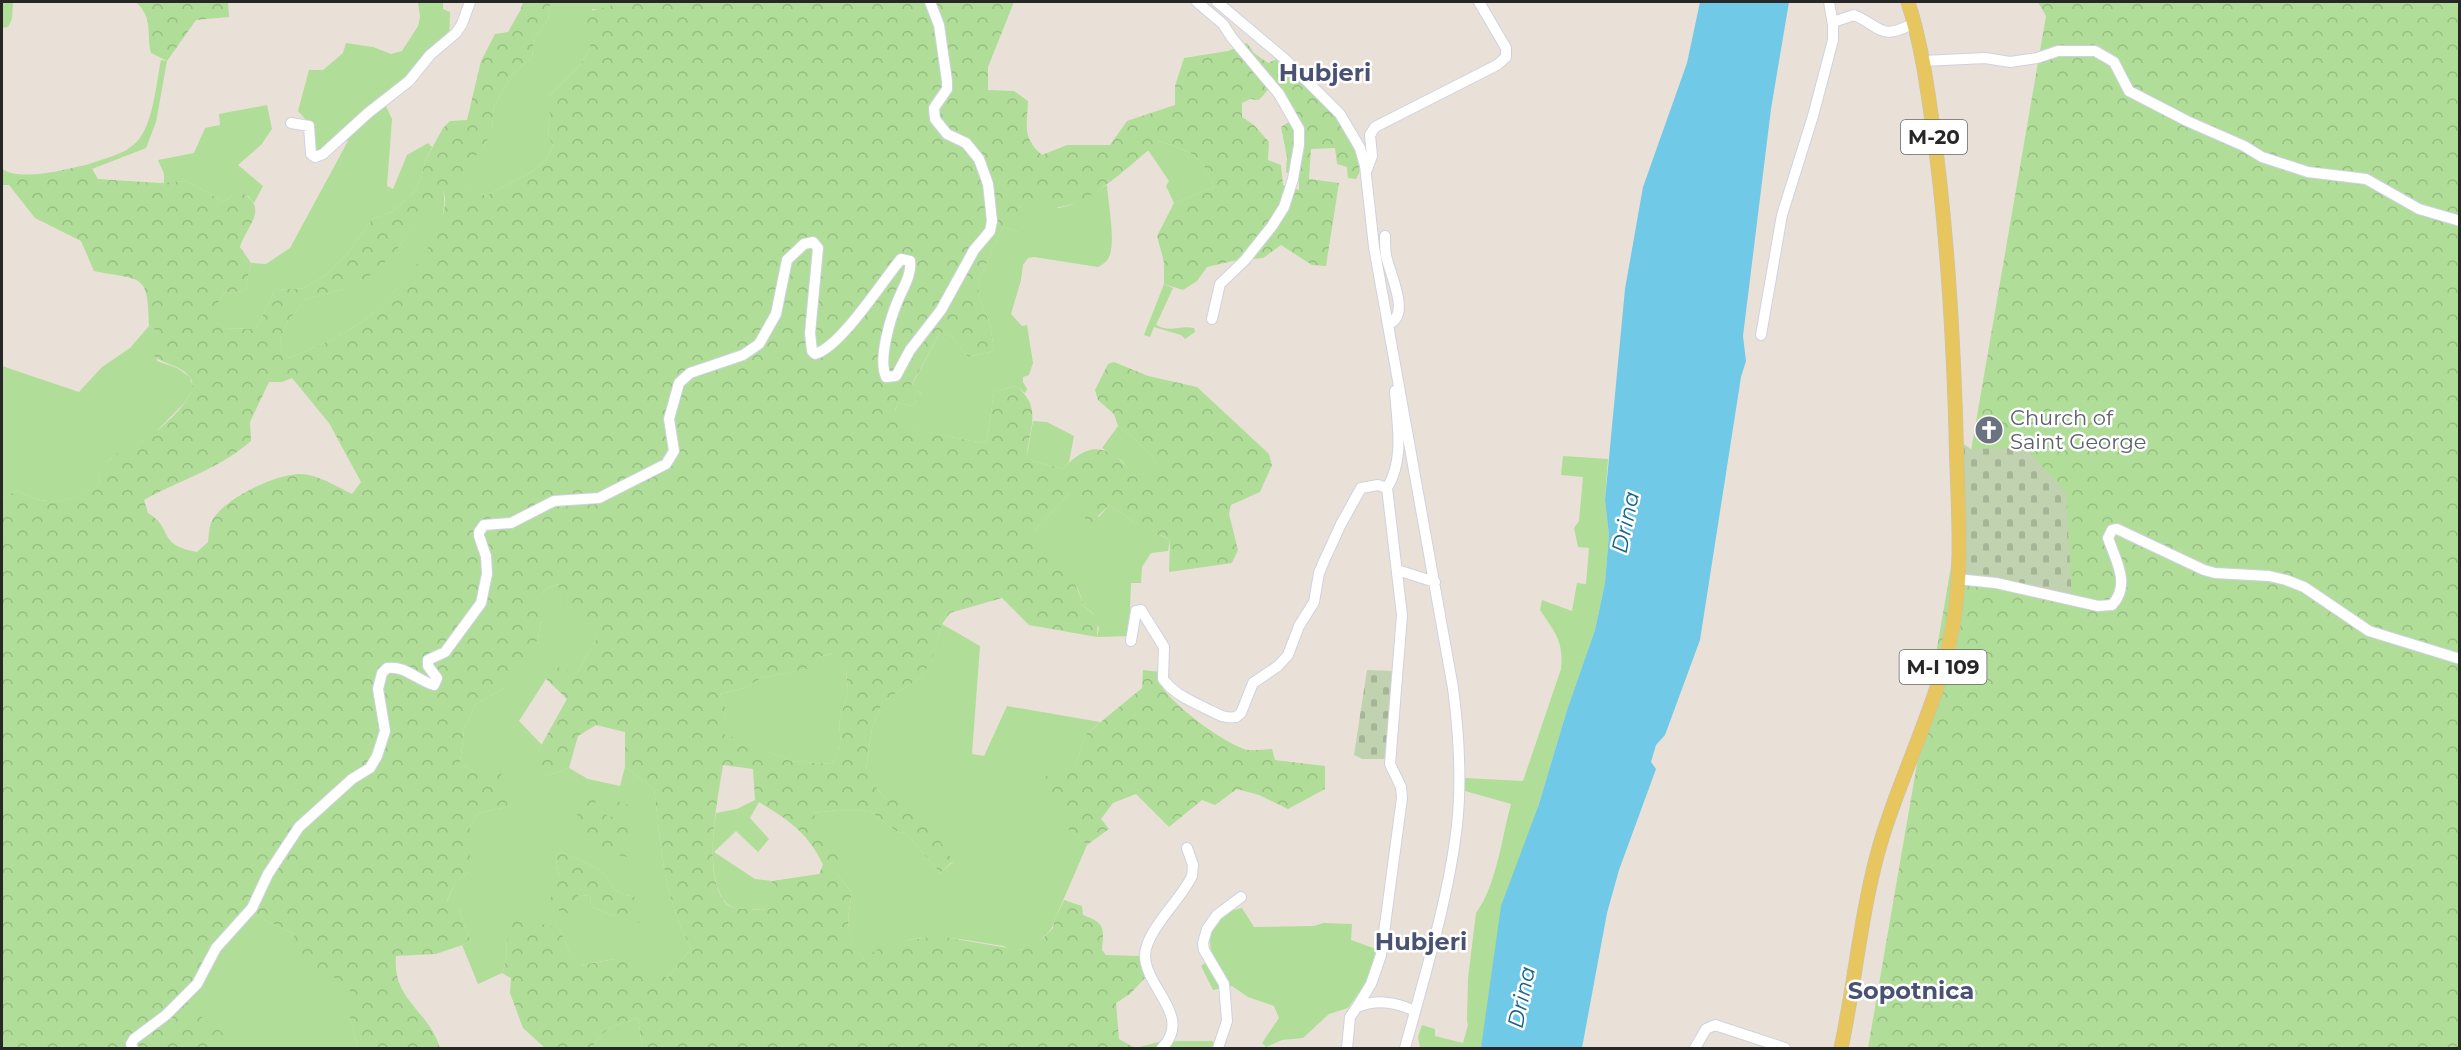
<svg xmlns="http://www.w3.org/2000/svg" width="2461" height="1050" font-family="Montserrat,sans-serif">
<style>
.grass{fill:#b0dd97;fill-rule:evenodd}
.forest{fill:url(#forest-crowns);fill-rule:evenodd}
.cemetery{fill:url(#cemetery-stones)}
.water{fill:#70c9e6}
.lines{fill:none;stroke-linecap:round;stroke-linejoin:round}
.minor-casing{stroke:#ced2df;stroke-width:12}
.major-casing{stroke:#c3c3c3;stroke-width:15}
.minor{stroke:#fff;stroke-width:10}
.major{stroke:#e7c55f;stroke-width:14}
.labels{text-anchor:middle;stroke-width:5;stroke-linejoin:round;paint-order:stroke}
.shield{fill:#fff;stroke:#686868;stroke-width:1.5}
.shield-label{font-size:20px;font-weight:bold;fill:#272727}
.worship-label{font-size:21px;fill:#5b616d;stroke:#fff;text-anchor:start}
.water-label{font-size:22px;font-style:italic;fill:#14658d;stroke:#fff}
.quarter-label{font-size:24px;font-weight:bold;fill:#4a5274;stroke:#fff}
</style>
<defs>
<pattern id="forest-crowns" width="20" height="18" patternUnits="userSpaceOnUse" patternTransform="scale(1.5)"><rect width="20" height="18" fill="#b0dd97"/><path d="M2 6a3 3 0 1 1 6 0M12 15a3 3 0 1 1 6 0" fill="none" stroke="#97be82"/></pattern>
<pattern id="cemetery-stones" width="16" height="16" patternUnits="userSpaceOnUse" patternTransform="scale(1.5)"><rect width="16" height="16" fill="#c1d2b1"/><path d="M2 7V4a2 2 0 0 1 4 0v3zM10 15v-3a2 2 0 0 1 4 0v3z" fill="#a6b498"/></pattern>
</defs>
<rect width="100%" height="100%" fill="#e9e1d8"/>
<!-- grass -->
<path class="grass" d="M2,2H13L12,19L8,27L2,28Z
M418,2H443V9L450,12L449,44L385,104L392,119L387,186L393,189L407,155L428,143L432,147L425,161L421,179L413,193L392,212L372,219L348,253L326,275L304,288L275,290L256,329L223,328L217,322V305L224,293L245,291L251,263L266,264L290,248L348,141L344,139L316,155L308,122L298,111L309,70H323L343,53L346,43L373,47L391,54L402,51L418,26L420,17Z
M551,2H619L604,10L592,9L591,48L580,65L549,96L550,113L548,137L553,145L548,158L533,171L486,196L454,183L485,144L492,129L494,106L512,75L532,57L534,38L548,20Z
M161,60L167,61L156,122L146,148L92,169L89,164C103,159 121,155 132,146C153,132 156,83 161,60Z
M267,105L272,129L261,145L238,165L263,186L254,203L248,196L233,195L224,202L187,181L164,183V174L158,160L194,153L205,128L220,125L219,114Z
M1159,141C1191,152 1203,154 1214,187L1174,203L1166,186L1169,181L1148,150Z
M1107,185C1108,202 1116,243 1109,257C1107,262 1103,264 1098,267L1034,257L1028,258L1023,265L1021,280L1011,314L1022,326L1027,325L1033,363L1029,375L1023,377V382L1027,389L1025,393L1016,386L994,392L987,440L981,443C957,436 907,436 895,411L898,403L914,406L921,393L911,387L940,332L952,337L968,357L994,351L990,323L979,298L978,282L1003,227L1018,232V208L1043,196L1047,201L1059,208L1070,205Z
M443,189C446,203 443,221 437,234C427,257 387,303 367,318C343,336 316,347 289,358L282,352L280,340L288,321L306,299L345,289L400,245Z
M1164,284L1173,288L1156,325C1172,333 1178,325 1194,328L1195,332L1185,339L1181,335L1154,327L1150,337L1144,335Z
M149,326L155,330L157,361L177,368L190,377L193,388L186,401L152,436L111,458L98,476L100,483C72,502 48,509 17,490L2,499V366L79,392L102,367L130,348Z
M1033,421L1047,422L1074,436L1069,462L1063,469L1033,461L1027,455Z
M1118,426L1135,439L1156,461L1153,471L1134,476L1122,461L1102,448Z
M1563,456L1608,459L1605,500L1609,535L1605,583L1595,630L1567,710L1538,807L1481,1048H1420L1418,1037L1422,1025L1435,1029V1036L1463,1043L1468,1025L1467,1021L1468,978L1476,913C1496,887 1502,837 1511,804L1465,791V778L1523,781L1561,669C1564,642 1555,632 1540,610L1542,600L1572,611L1577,583L1586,584L1589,548L1578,547L1574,528L1579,521L1583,477L1561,475Z
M1070,493L1099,517L1109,505L1137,524L1170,540L1168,551L1151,553L1142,567L1141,583H1131L1129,636L1097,637L1099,628L1093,613L1085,607L1077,587L1034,547V531Z
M559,584L561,603L594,621L597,638L577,673L542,674L546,679L519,721L542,745L538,751L546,776L569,768L588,779L620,786L625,767L654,789C662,849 662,893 691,948L668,978L616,959L580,965L570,952L559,928L507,939L506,961L502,973L478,984L462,945L471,942L459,910L447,902L455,883L470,871V826L478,813L506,807L475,772L460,764L464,729L476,704L504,688L538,638L541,620V594L548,588ZM561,852C573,858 590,863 600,871C617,885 609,894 637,897L615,916L591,907L590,896L578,895L575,915L559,877L556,859Z
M942,624L980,646L972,754L984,756L1007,706L1100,722L1085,735L1076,764L1068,829L1087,845L1055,919C1054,933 1030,949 1016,950C1011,950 1007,948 1003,946C950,937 911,928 863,959C846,930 846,927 852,893L837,874L813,813L839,810L870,811L896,831L907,834L940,873L953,862L887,800L878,790L866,770L872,728L883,701L919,679L931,662Z
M834,653L846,669L848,692L839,722L841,743L832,764L791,761L723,734L726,711L720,694L745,688L761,678L806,669L819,657Z
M755,800L759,802L750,818L769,839L758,852L736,831L714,852L755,879L772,881V908C764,910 758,910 749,909C745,909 739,910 735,908C707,899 712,836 716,813L737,809Z
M1242,908L1254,927L1314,926L1323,923L1352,924L1351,940L1376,949L1372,970L1367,982L1348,1008L1329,1014L1303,1038L1282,1040L1266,1047L1262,1043L1279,1018L1274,1006L1248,997L1232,986L1213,990L1201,966L1213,957C1204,933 1217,912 1242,908Z
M253,914L294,934L350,987V1018L358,1048H228L223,1034L186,1006L227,939Z
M638,1018L642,1048H592C606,1026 614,1025 638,1018Z
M1181,1041H1213L1214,1048H1135L1159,1042Z"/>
<!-- forest -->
<path class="forest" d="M136,2H228L229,17L196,20L167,61L151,53C146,34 154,19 136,2Z
M523,2H551L548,20L534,38L532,57L512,75L494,106L492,130L485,144L455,183L486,196L533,171L548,158L553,145L548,137L550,113L546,105L549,96L580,65L591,48L576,15C594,8 602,11 619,2H1014L988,67V90L1014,91L1028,101C1027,126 1022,138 1042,155L1067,145H1110L1127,121L1175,105V86L1184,58L1228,51L1247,43L1254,53L1268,63L1277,59C1314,85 1354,125 1360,171L1356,179L1348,178L1347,167L1337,164L1335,148L1311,149L1309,179L1339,183L1326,266L1312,265L1281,245L1263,258L1233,261L1207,267L1197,281L1183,290L1164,284V262L1157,236L1174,203L1214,187C1202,153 1191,152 1159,141C1134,162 1084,211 1051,207L1043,197L1018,208L1020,228L1018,232L1003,227L978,282L979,298L990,323L994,351L968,357L952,337L940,332L911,386L921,393L914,406L898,403L895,410C907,436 957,436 981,443L987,440L994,392L1016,386C1042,406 1030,427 1027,454L1033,461L1063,469C1090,439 1111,445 1134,476L1152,471L1156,461L1135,439L1118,426L1114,414L1098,400L1095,390L1108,364L1114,362L1148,376L1197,387L1269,454L1272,465L1260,492L1231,505L1229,514L1238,550L1232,563L1169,572L1170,540L1161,535L1142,536L1137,524L1109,505L1089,525L1070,493L1034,531V547L1064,559L1085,607L1098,618L1097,637L1029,625L1002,598L950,613L942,624L931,663L919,679L883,701L872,728L866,769L878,790L887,800L895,794L905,795L913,800L953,861L940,873L907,834L896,831L870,811L839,810L813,813L845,863L837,874L852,893C846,926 846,929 863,959L881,947L901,941L938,936L1020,950L1043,938L1053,928L1055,919L1064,900L1082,906L1083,915C1105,923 1104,927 1102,950L1106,955L1141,956L1145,978L1130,994L1116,1003L1119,1039L1135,1048H642L638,1018C614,1025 606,1026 592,1048H545L523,1028L510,993L511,978L502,973L506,961L507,939L515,918L559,928L570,952L581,965L616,959L632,962L668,978L691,948C662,893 662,849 654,789L625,767V732L596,725L578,736L569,768L546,776L541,774L538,751L567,699L541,674L550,665L577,673L597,638L593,621L569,615L561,603L558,584L548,588L541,594V620L538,638L529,657L504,688L476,704L464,729L460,764L475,772L486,765L500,772L513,793L506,807L478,813L470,826V871L455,883L447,901L459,910L471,942L436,954L396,956C392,1001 429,1010 440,1048H358L350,1018V987L294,954V934L253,914L227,939L187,1006L224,1034L228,1048H167L164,1047L163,1048H2V499L17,490C48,509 71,502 100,483L98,476C103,469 108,460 115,455C126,446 141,444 152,435C164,425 202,394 190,377C180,364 161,365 151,353L155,330L149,326C148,272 143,281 94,271L81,241L35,218L9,185H2V169C20,182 68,169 89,164L98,179L160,183L187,181L224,202L233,195L242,193C270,209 246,226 240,247L251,263L245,291L224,293L217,305V322L224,328L256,329L275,290L304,288L326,275L348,253L372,219L392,212L413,193L421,179L425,161L443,128L450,121L467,120L481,61L495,34L508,32L521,9ZM1273,84L1295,109L1289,115L1292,120L1281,127L1287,157L1286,172L1288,173L1291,168L1296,181H1299V190L1283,185L1281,165L1268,160L1269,142L1254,125L1242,117V103L1250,99L1259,100ZM443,190C457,225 394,297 367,318C343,336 316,347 289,358L282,352L280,340L288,321L306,299L345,289L376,272L400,245ZM292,378L329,423L361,482L352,494C335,486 318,474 299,474C274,475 226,498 213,519C209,524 209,535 208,542L197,552C156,545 174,528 148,513L144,500C180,480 219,469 251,441L250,422L269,382H282ZM833,653L846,669L848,692L839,722L841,743L832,764L791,761L724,734L726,710L720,694L745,688L761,678L807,669L819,657ZM723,765L753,769L755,800C785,817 809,833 823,865L819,874L772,881V908C764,910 757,910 749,909C740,909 730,909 724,901C702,871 718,799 723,765Z
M2038,2H2459V1048H1868L2046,16Z
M1143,670L1160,672C1160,679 1160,684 1164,690C1180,710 1220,740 1244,749C1252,752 1264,749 1272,749L1275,760L1325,766V789L1288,809L1259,795L1237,789L1215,805L1202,800L1169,827L1136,794L1113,803L1101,819L1109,829L1087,845L1068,829L1044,777L1076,764L1085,735L1142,688Z
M585,792L594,793L597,811L612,817L617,801L632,806L628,857L594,851L578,819L575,793Z
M561,852C573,858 590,863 600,871C617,885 609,894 637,897L641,923L615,916L591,907L590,896L578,895L576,915L561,913L550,899L559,877L556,859Z"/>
<!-- cemetery -->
<path class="cemetery" d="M1962,443L1971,449L2026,448L2066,493L2072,601L1960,577Z
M1367,670L1392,671L1386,759H1362L1354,755Z"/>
<!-- water -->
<path class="water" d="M1700,2H1789L1771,109L1743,336L1746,361L1741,377L1700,640L1665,735L1656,745L1651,762L1656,769L1619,870L1607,913L1582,1048H1481L1501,906L1538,807L1567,710L1595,630L1605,583L1609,535L1605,500L1625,289L1643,187L1687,63Z"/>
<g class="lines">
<!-- minor casing -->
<g class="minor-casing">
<path id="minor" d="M1197,2L1223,24L1232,38L1279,94L1299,129V145L1293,179L1284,207L1272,226L1245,260L1220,284L1212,319
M1217,2L1286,60L1340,114L1360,148L1365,166L1374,247L1453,688C1459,734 1462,779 1457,825C1449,897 1424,978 1405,1048
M1833,22L1854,15C1883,28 1880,41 1914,23
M1923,61L1985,58L2010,62L2037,58L2058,51H2095L2114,62L2129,91L2187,121L2244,146L2262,157L2308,172L2366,179L2419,209L2460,221
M291,123L309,126L311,154L315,157L323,154L368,113L409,81L430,55L456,33L462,24L470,2
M1366,172L1372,156L1370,135L1375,127L1497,65L1506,57V48L1479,2
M1385,236C1385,243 1385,249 1386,255C1389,273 1412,316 1388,324
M1761,335L1782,215L1813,116L1833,40V25L1829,2
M1397,570L1435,582
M1957,579L1996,583L2098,606L2112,605C2131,585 2116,561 2108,538L2112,530L2117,529L2204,570L2215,573L2269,576L2286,580L2304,587L2369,631L2460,659
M1131,641L1136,611L1141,610L1164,647L1163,679C1175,695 1188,699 1205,708C1216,713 1223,719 1236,717L1241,713L1253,683L1278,666L1288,655L1299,626L1314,602L1319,573L1324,561L1341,524L1361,488L1378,485L1387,488
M1357,1007L1371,984L1381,955L1402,798L1401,787L1390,764L1402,615L1387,488C1405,459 1397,424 1395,391
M133,1048L131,1044L134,1039L166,1015L197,984L216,948L252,908L268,874L299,827L352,779L370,768L377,756L385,731L378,689L382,673L387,668C405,665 418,681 434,685L437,678L428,666V660L445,652L481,603L487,574L486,556L479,536V532L484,525L511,523L554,501L599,498L666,464L674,451L669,419L679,383L690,373L743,355L759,344L776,314L787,260L804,244L813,242L818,248L810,333L812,351L815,354C841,347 883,280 901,259L910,261C912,274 903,288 898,300C890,319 878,359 886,377L896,376L910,350L941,310L974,250L990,231L992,221L988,184L979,159L966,143L947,134L935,119L934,108L947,89V81L939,25L930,2
M1162,1048C1193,1016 1146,989 1145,956C1145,931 1181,900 1192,876L1193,865L1187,848
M1218,1048L1227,1021L1224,984L1204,950L1203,943L1207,929L1217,915L1241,897
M1347,1048L1350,1017L1357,1007C1378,999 1395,1002 1415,1011
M1695,1048L1706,1029L1715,1025L1785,1048"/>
</g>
<!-- major casing -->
<g class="major-casing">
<path id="major" d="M1841,1048C1856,979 1861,907 1882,838C1904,767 1940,698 1953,625C1964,562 1957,496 1956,432C1953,330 1947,228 1933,128C1927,85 1921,42 1908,2"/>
</g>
<!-- minor -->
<use href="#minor" class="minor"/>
<!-- major -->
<use href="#major" class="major"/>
</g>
<!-- icons -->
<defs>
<g id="church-disc" transform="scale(1.5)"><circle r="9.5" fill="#6b7280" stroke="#fff"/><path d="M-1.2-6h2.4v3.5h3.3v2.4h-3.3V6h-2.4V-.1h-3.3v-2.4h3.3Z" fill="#fff"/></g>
</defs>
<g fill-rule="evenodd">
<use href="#church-disc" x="1989" y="430"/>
</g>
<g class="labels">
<!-- shield labels -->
<g class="shield">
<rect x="1901" y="120" width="66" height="34" rx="4.5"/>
<rect x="1899.5" y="650" width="87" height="34" rx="4.5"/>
</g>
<g class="shield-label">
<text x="1934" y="144">M-20</text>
<text x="1943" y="674">M-I 109</text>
</g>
<!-- worship labels -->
<g class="worship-label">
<text x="2010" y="425">Church of<tspan x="2010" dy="24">Saint George</tspan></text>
</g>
<!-- water labels -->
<g class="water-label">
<text transform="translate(1625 522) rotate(-78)" y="8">Drina</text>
<text transform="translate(1521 997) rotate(-78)" y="8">Drina</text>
</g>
<!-- quarter labels -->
<g class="quarter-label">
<text x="1325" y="81">Hubjeri</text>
<text x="1421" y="950">Hubjeri</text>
<text x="1911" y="999">Sopotnica</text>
</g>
</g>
<!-- border -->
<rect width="2461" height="1050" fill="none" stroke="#272727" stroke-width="6"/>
</svg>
